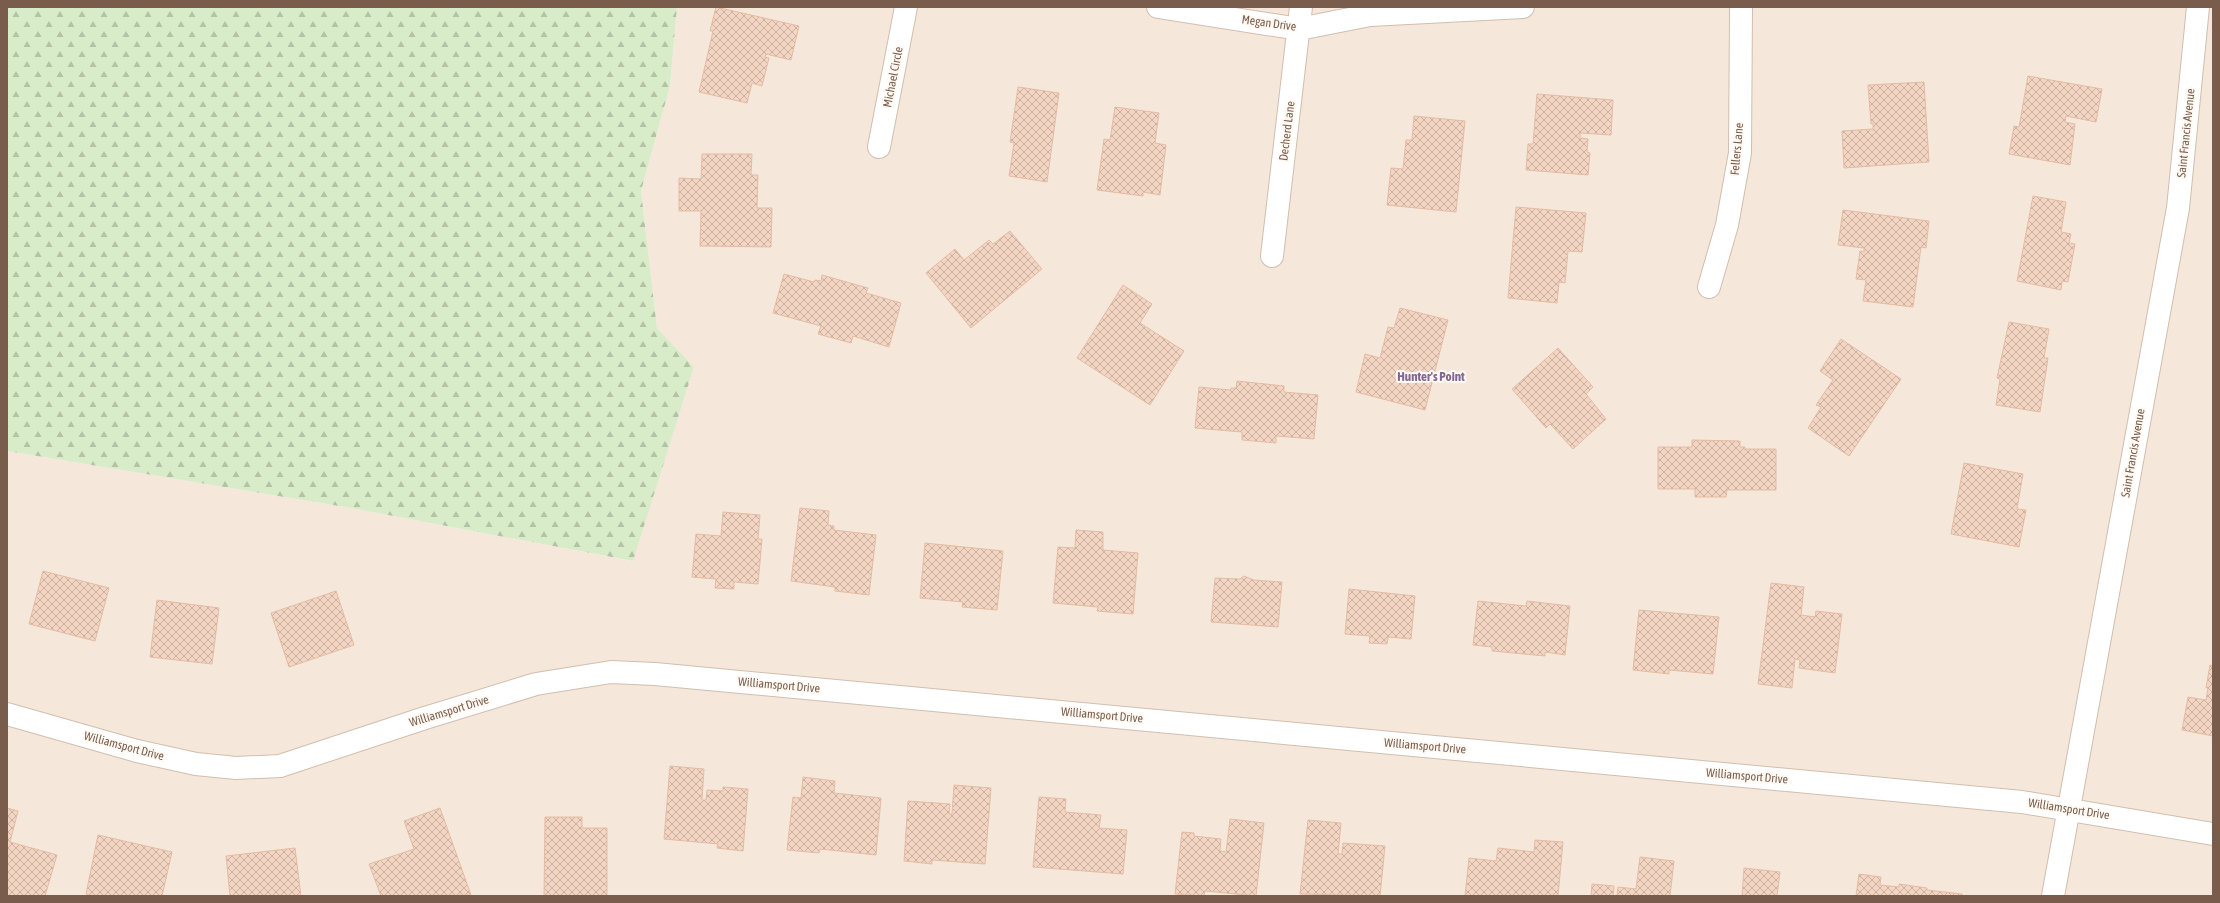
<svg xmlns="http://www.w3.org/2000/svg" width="2220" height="903" font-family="'Asap Condensed',sans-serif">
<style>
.residential{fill:#f5e8da}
.forest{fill:url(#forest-firs)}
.building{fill:url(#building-cross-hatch);stroke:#e6bba3}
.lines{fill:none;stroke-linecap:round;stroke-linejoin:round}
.minor-casing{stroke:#d1beb0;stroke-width:24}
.minor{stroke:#fff;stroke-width:22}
.labels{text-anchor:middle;stroke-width:4;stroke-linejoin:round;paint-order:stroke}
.street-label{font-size:12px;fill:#7a5c4d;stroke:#fffaf3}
.neighbourhood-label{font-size:13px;font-weight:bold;fill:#846695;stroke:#fffaf3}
</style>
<defs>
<pattern id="forest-firs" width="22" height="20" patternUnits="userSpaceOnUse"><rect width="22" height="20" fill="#d8ecc9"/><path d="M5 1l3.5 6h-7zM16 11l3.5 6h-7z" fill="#b4c2a5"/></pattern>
<pattern id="building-cross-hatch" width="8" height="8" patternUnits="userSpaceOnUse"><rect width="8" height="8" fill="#f3d5c3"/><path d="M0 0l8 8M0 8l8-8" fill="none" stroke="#cab0a1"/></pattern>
</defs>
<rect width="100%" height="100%" fill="#fdf6ec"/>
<!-- residential -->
<path class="residential" d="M677,7H2213V896H7V451L351,508L632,561L694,367L657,328L641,191L670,86Z"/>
<!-- forest -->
<path class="forest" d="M7,7H677L670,86L641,191L657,328L694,367L633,561L351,508L7,451Z"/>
<!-- building -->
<path class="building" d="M716,7L799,26L791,60L766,54L765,57L769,58L762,86L752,83L747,103L699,92L713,31H710Z
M2028,76L2102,89L2096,122L2066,116L2065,122L2075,124L2070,165L2009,154L2014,126L2019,127Z
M1924,82L1929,162L1844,168L1842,131L1873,129V123L1871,124L1868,85Z
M1018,87L1059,93L1047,182L1009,176L1014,143L1010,142Z
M1537,94L1613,100L1611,135L1580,133V138L1588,139L1587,152L1590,153L1588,175L1526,170L1528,144H1533Z
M1115,107L1159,113L1155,143L1166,145L1160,195L1143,192V196L1097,190L1104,139L1110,140Z
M1414,116L1465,121L1456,212L1387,205L1391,168L1403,169L1406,140H1412Z
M702,154H752L751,175H758L757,208H772L771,247L700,246L701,211H679V178L701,179Z
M2033,196L2066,202L2061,232L2071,234L2069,243L2075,244L2068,282L2062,281L2061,290L2017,281Z
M1516,207L1586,213L1582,252L1568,251L1565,283L1559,282L1557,303L1508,298Z
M1843,210L1929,221L1926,248L1921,247L1913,307L1863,301L1866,280L1856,279L1860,251L1864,252V248L1838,245Z
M1010,231L1042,269L971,328L926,273L955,249L964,260L989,240L993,244Z
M784,274L814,282L815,280L821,281L822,275L868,288L866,293L901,303L889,347L853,336L851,343L818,334L821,326L773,313Z
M1123,285L1152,304L1140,323L1184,351L1150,405L1077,358Z
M1400,308L1448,320L1425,410L1356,392L1365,354L1380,358L1388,327L1394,328Z
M2009,322L2049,329L2044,358H2048L2040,412L1996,405L2000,379L1997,378Z
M1841,339L1901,379L1849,456L1808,428L1821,407L1816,405L1833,380L1820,371Z
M1558,348L1593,387L1586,394L1606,419L1573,449L1550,424L1546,428L1512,389Z
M1237,381L1284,386V392L1318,395L1314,439L1276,436V443L1242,440V432L1195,428L1199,387L1230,390L1231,388H1236Z
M1692,440L1740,441V447H1745L1744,449H1776V490H1727L1726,497H1695V489H1658V447H1692Z
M1964,463L2023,474L2017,509L2026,510L2019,547L1951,534Z
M800,508L829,511L828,525L834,526V530L876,535L869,595L835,591V587L791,581Z
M723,512L760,515L758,539H762L758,584L734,582V589L715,588L716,579L692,577L696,534L721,536Z
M1076,530L1103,532V550L1138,553L1133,614L1097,611L1098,607L1053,603L1058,547L1075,548Z
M925,543L1003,551L997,610L962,607L963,602L920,598Z
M43,571L109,588L95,641L29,624Z
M1244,576L1254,580L1282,582L1278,627L1211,622L1215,578L1240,579Z
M1771,583L1804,587L1801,615L1815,617L1816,611L1842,614L1835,673L1799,668L1800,660L1795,659L1792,688L1758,684Z
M1349,589L1415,596L1411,639L1388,637L1387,644L1369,643L1370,636L1345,634Z
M336,591L354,645L289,667L271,613Z
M157,600L219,608L212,664L150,657Z
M1478,601L1526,606L1527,601L1570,606L1565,655L1545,652V656L1492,651V647L1473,645Z
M1639,610L1719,617L1713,674L1669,670V674L1633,670Z
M2210,665L2213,666V736L2182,730L2188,697L2206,700L2208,688H2206Z
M670,766L704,769L702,800H706L707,790L723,791V787L748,789L743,851L717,848L718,844L664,839Z
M803,777L835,781L834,793L881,798L876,855L820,849L819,853L787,850L793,797L801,798Z
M954,785L991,788L985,864L932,860V864L904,861L908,801L950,804L949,814H952Z
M1039,797L1066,799L1065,812L1101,815L1099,828L1127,830L1123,874L1033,867Z
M7,808L18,811L10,842L57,855L45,896H7Z
M440,808L471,895L381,896L369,864L414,849L404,821Z
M545,817H582V828H607V896H544Z
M1230,819L1264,823L1256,896L1205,891L1204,896L1175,894L1182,832L1194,833V836L1221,839L1220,851L1226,852Z
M1308,820L1341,823L1338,854H1342L1343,843L1385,846L1380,896L1300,894Z
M98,835L172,852L162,896H95L86,894Z
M1535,840L1563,842L1558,896H1465L1469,858L1496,861L1498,848L1534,852Z
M295,848L301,896H230L226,856Z
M1640,857L1674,861L1670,896H1617L1618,887L1636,889Z
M1744,868L1780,872L1777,896H1742Z
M1859,874L1881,877L1880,885L1899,887V884L1927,888V890L1962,894V896H1856Z
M1592,884L1614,886L1613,896H1591Z"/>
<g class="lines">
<!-- minor casing -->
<g class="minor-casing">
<path id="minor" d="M1158,7L1299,29L1370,15L1523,7
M879,147L906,7
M1272,256L1301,7
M1709,287L1727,225L1740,153L1741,7
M7,714L137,751L196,764L236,768L280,766L425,718L536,684L611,672L655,674L2022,802L2213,834
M2053,896L2178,208L2198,7"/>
</g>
<!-- minor -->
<use href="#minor" class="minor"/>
</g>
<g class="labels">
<!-- street labels -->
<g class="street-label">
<text transform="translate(1269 23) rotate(8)" y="4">Megan Drive</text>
<text transform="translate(893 77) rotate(-79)" y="4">Michael Circle</text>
<text transform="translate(1287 131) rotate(-83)" y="4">Decherd Lane</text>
<text transform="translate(2186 133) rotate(-84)" y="4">Saint Francis Avenue</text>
<text transform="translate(1737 149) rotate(-85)" y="4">Fellers Lane</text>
<text transform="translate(2133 453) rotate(-80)" y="4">Saint Francis Avenue</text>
<text transform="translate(779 685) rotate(5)" y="4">Williamsport Drive</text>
<text transform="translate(449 711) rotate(-17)" y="4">Williamsport Drive</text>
<text transform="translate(1102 715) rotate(5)" y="4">Williamsport Drive</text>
<text transform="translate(124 746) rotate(15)" y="4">Williamsport Drive</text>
<text transform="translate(1425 746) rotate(5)" y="4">Williamsport Drive</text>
<text transform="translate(1747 776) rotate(5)" y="4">Williamsport Drive</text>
<text transform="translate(2069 809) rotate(9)" y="4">Williamsport Drive</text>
</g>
<!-- neighbourhood labels -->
<g class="neighbourhood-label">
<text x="1431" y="381">Hunter's Point</text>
</g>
</g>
<!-- border -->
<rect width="2220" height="903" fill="none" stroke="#7a5c4d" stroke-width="16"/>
</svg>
